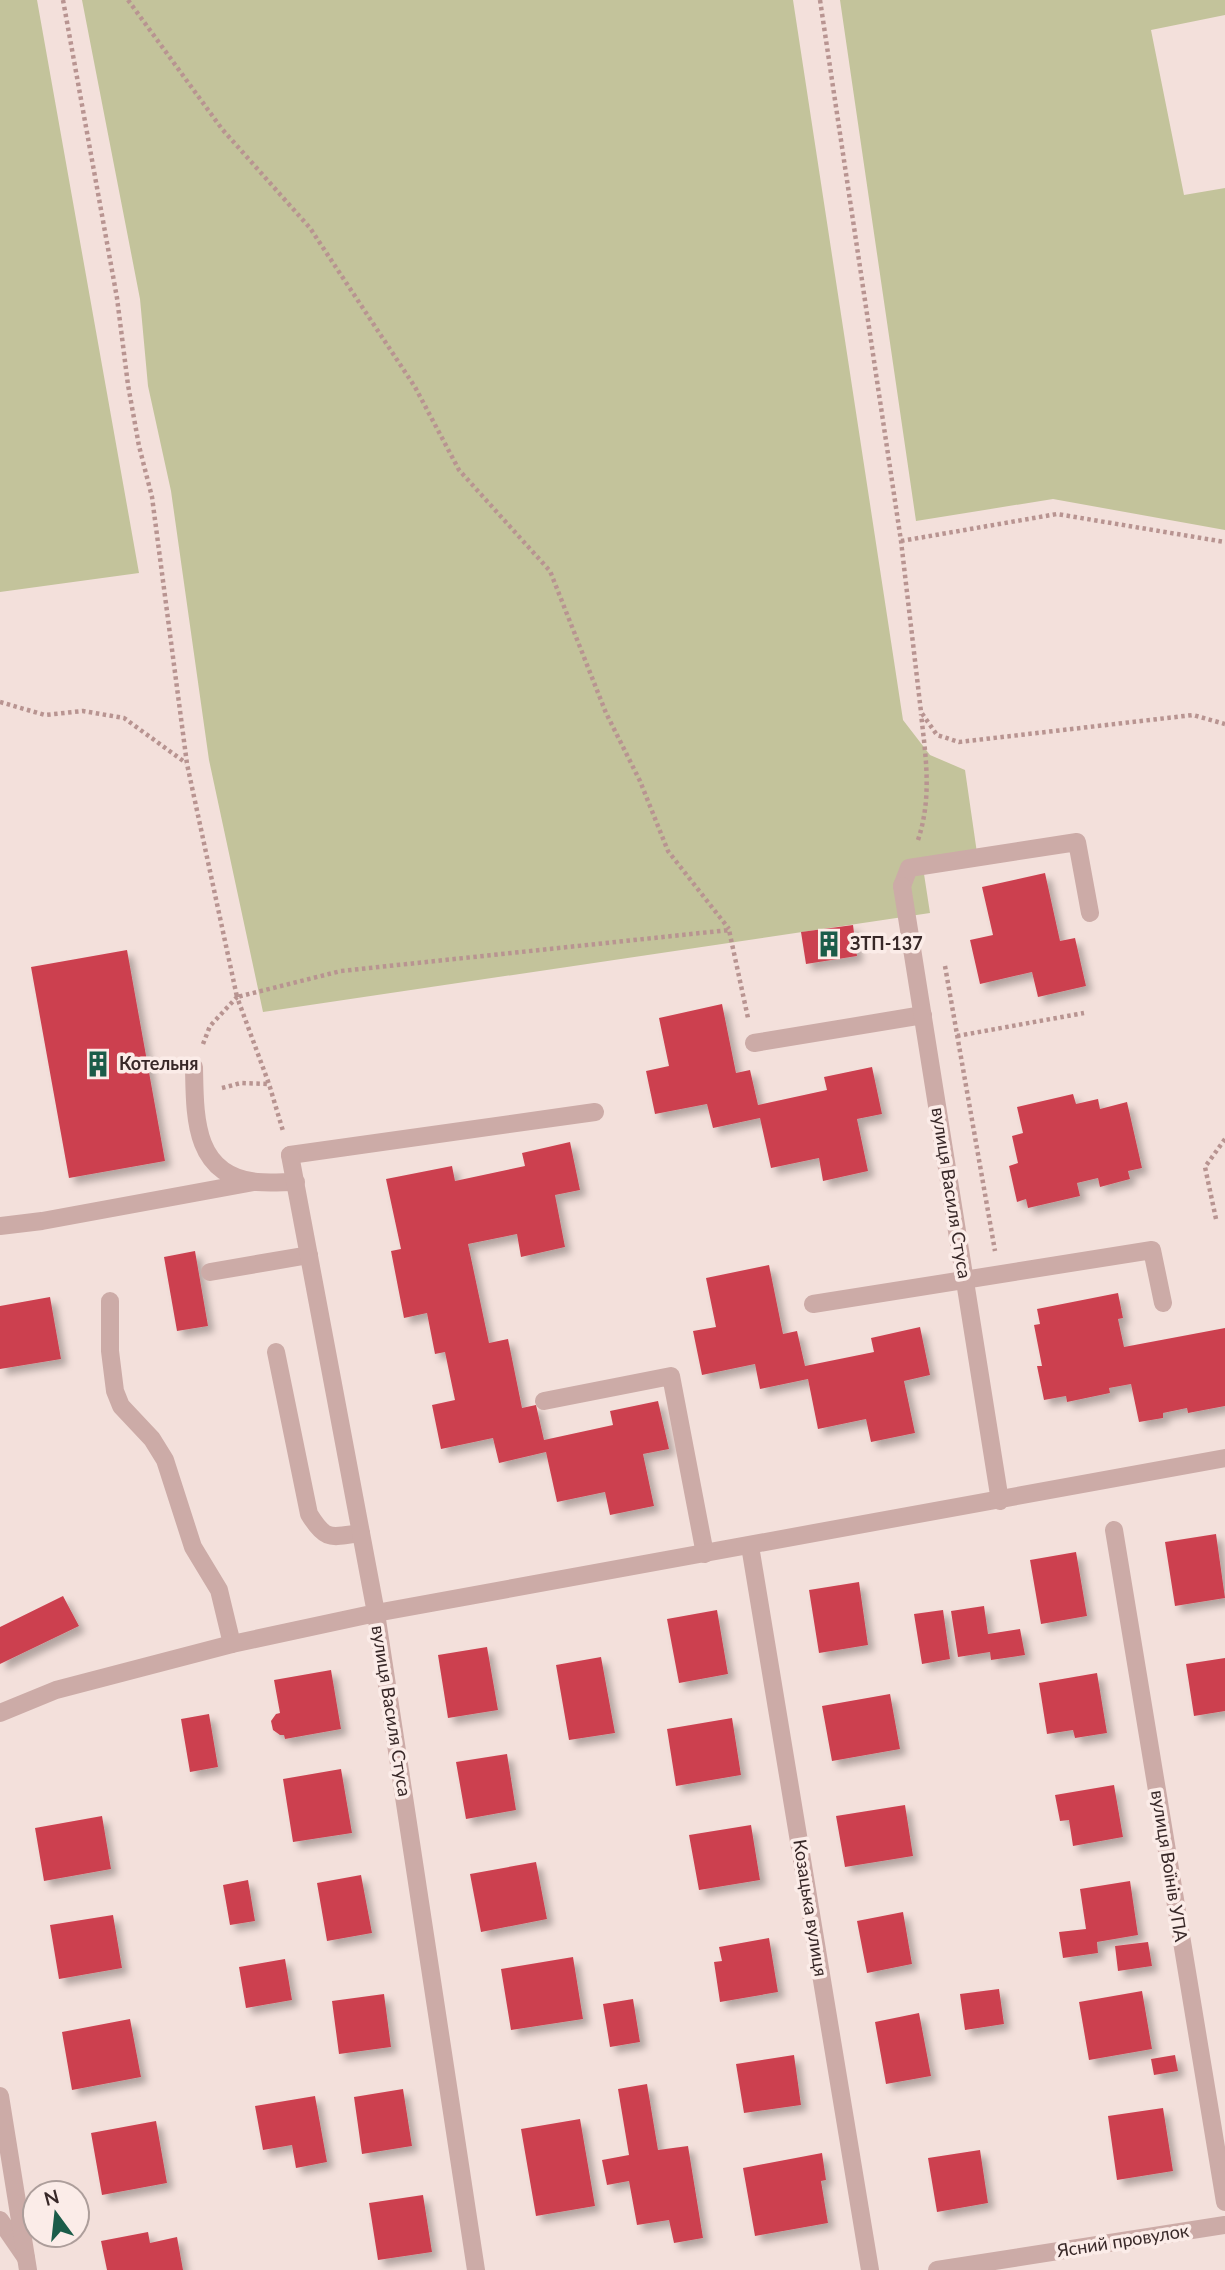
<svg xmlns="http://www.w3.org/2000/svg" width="1225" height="2270" font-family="Lato,sans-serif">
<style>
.green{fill:#c3c39b}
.building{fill:#cc4150;filter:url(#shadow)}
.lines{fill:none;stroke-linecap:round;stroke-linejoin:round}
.path{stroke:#b89491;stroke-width:4.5;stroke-dasharray:3.5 3.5;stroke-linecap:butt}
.service{stroke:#ccaba7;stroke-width:18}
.minor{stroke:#ccaba7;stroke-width:18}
.labels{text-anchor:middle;stroke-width:7;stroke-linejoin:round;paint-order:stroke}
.poi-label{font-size:18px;font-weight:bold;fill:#382828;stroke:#fbece8;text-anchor:start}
.street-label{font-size:18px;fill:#382828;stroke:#fbece8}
</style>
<defs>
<filter id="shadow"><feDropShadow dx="6" dy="6" stdDeviation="3.5" flood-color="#0004"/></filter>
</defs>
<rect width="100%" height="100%" fill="#f3e0db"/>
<!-- green -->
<path class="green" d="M0,0H37L139,573L0,592Z
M82,0H793L903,720L930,755L965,770L977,853L922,861L930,913L263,1012L209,760L171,491L148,386L140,299Z
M840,0H1225V15L1151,30L1184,195L1225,188V530L1053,499L916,521Z"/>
<!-- building -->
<path class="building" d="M1045,873L1060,941L1075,938L1086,986L1038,997L1032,972L980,984L970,940L993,935L982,887Z
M853,925L857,956L806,964L801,932Z
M127,950L165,1161L69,1178L31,967Z
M722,1004L736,1073L750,1070L758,1105L827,1090L824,1077L872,1067L882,1114L857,1119L868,1171L823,1181L819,1158L771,1168L760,1118L713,1128L707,1104L655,1114L646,1071L669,1066L659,1018Z
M1073,1094L1076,1104L1098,1099L1100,1109L1127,1102L1142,1168L1128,1171L1130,1179L1100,1187L1098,1178L1077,1183L1080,1196L1028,1208L1026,1199L1017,1202L1009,1166L1018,1163L1012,1136L1023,1133L1017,1107Z
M570,1142L580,1190L555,1195L565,1247L521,1257L517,1234L468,1244L489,1343L508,1339L522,1408L536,1405L544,1440L613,1425L610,1411L658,1401L669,1449L643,1454L654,1506L610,1515L605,1492L557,1502L546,1452L499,1463L493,1438L441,1449L432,1405L455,1400L445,1352L435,1354L427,1313L404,1318L391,1251L401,1249L386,1179L452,1166L455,1181L525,1166L522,1153Z
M195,1251L208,1326L177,1331L164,1257Z
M769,1265L783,1334L797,1331L805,1366L874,1352L871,1338L920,1327L930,1375L904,1381L915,1433L871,1442L866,1419L818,1429L808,1379L760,1389L755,1364L702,1375L693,1331L716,1327L706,1278Z
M1118,1293L1123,1318L1118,1319L1124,1347L1225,1328V1406L1188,1413L1187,1408L1163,1413V1418L1139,1422L1131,1384L1109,1388L1110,1393L1067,1402L1066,1396L1044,1400L1037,1366H1042L1034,1325L1040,1324L1037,1309Z
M50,1297L61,1359L0,1369V1306Z
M1216,1534L1225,1598L1175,1606L1165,1542Z
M1076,1552L1087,1616L1041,1624L1030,1560Z
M859,1582L868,1645L819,1653L809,1590Z
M63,1596L79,1626L0,1664V1627Z
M984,1606L988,1634L1020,1629L1025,1655L991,1660L990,1652L958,1657L951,1611Z
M717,1610L728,1674L679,1683L667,1619Z
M943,1610L950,1659L922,1664L914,1614Z
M487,1647L498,1710L448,1718L438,1655Z
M601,1657L615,1733L569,1740L556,1665Z
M1225,1658V1711L1194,1716L1186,1664Z
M331,1670L341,1729L285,1739L284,1735H280L273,1730L271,1721L276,1714L280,1713L274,1680Z
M1097,1673L1107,1733L1075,1738L1073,1730L1047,1734L1039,1683Z
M890,1694L900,1749L832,1761L822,1706Z
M209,1714L218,1767L190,1772L181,1719Z
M732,1718L741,1775L676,1786L667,1729Z
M507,1754L516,1810L466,1819L456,1762Z
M341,1769L352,1833L293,1842L283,1779Z
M1114,1785L1123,1837L1073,1846L1069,1820L1060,1821L1055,1795Z
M905,1805L913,1856L845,1867L836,1816Z
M102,1816L111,1869L44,1881L35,1828Z
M751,1825L760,1880L699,1890L689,1835Z
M536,1862L547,1919L481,1932L470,1874Z
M361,1875L372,1933L327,1941L317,1883Z
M248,1880L255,1921L230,1925L223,1885Z
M1130,1881L1138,1935L1097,1942L1098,1953L1063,1958L1059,1932L1086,1929L1080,1889Z
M903,1912L912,1964L867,1973L857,1921Z
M113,1915L122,1968L59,1979L50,1925Z
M769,1938L778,1992L720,2002L714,1962L722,1961L719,1947Z
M1148,1942L1152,1966L1118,1971L1115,1946Z
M573,1957L583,2019L511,2030L501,1969Z
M285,1959L292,2000L246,2008L239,1967Z
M999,1989L1004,2024L965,2030L960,1994Z
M1142,1991L1152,2049L1089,2060L1079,2002Z
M384,1994L391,2047L339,2054L332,2001Z
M633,1999L640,2042L610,2047L603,2004Z
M919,2013L931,2076L886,2084L875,2022Z
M130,2019L141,2077L72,2090L62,2032Z
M794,2055L801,2105L744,2113L736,2064Z
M1175,2055L1178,2071L1154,2075L1151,2059Z
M647,2084L658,2150L688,2146L703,2238L674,2243L669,2220L637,2225L629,2181L607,2185L602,2160L629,2155L618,2089Z
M403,2089L412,2146L362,2154L354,2097Z
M315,2096L327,2162L296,2168L292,2145L263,2150L255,2106Z
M1163,2108L1173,2171L1117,2180L1108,2116Z
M580,2119L595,2206L536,2216L521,2129Z
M156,2121L167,2183L102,2195L91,2133Z
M980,2150L988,2203L937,2212L928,2158Z
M822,2153L826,2180L821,2181L828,2223L755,2236L743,2168Z
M423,2195L432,2252L378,2260L369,2203Z
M148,2232L150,2243L177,2237L183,2270H107L101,2241Z"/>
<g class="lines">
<!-- path -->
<path class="path" d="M63,0L117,298L128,385L139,446L152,497L187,764L237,997L341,971L729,930L748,1018
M128,0L222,129L310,228L415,387L459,470L550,571L606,713L640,781L668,851L729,929
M820,0L901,541L921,712L937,735L959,742L1193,715L1225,724
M901,541L1057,514L1225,542
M0,702L45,715L83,711L124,718L186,763
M918,840C932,798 926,758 921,714
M945,966L995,1251
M957,1036L1084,1013
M203,1044L210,1026L237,997L269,1084L283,1131
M222,1088L241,1083L269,1084
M1216,1219L1205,1167L1225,1139"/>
<!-- service -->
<path class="service" d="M902,886L909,868L1077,842L1090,913
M754,1043L923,1015
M194,1067C195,1116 193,1176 257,1182C270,1183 283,1182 296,1182
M290,1155L595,1112
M0,1226L42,1221L254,1182
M210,1272L309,1255
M110,1301V1351L115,1391L121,1406L152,1439L165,1460L193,1547L219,1590L232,1644
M813,1304L1152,1250L1163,1303
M276,1352L309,1514C326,1542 331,1537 361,1533
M544,1401L671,1376L705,1554
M0,2220L26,2258"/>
<!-- minor -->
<path class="minor" d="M902,886L1000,1501
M290,1155L376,1613L476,2270
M1114,1530L1225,2202
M750,1546L870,2270
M0,1713L56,1690L232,1644L376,1613L1225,1458
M0,2096L28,2270
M937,2270L1225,2225"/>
</g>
<!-- icons -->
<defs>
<g id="building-bare" transform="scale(2.1)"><path d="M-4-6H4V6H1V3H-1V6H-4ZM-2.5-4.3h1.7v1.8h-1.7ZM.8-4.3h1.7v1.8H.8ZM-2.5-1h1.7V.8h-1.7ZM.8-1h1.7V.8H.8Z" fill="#1b5c49" stroke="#fbece8" stroke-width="2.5" paint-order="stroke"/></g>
</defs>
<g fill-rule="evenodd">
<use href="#building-bare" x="829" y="944"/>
<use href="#building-bare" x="98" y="1064"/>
</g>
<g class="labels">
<!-- poi labels -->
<g class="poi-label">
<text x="850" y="950">ЗТП-137</text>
<text x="119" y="1070">Котельня</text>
</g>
<!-- street labels -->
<g class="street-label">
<text transform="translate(951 1193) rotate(81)" y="6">вулиця Василя Стуса</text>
<text transform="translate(391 1711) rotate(81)" y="6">вулиця Василя Стуса</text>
<text transform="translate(1169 1866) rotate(81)" y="6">вулиця Воїнів УПА</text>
<text transform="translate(810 1908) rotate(81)" y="6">Козацька вулиця</text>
<text transform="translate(1123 2241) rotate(-9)" y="6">Ясний провулок</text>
</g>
</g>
<!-- north arrow -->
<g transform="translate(56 2214) rotate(345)"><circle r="33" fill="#fbece8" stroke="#ad9e9b" stroke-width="2"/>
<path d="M0-5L12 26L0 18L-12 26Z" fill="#1b5c49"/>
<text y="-10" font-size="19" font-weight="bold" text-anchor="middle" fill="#382828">N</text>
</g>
</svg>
